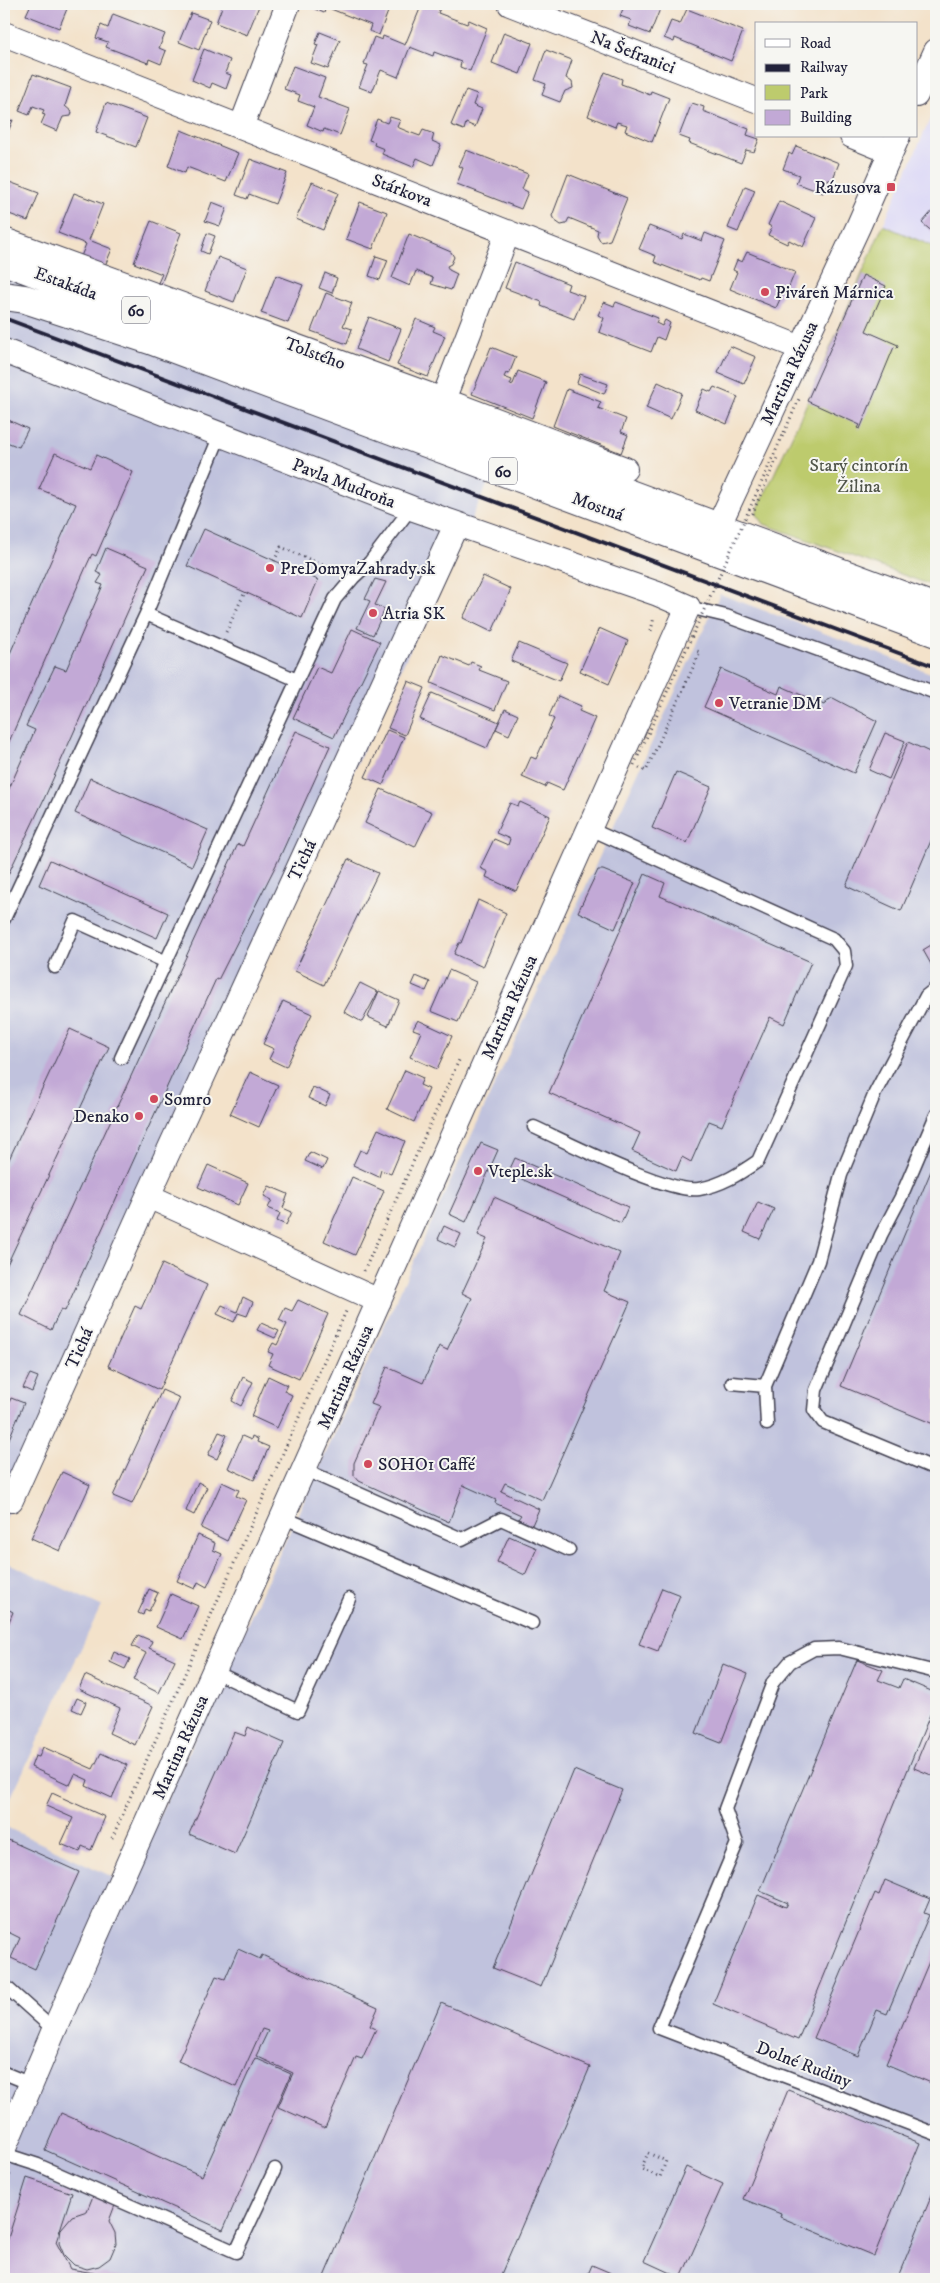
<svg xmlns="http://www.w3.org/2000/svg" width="940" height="2283" font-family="'IM FELL DW Pica',serif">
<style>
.built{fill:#dad6f7}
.industrial{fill:#c0c2dd}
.green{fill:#bdcb6d;stroke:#707654}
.building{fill:#c2a9d6}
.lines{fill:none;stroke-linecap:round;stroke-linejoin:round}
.service-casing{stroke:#413f50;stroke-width:15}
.minor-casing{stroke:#413f50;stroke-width:26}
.primary-casing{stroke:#413f50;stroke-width:30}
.path{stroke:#413f50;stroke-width:3;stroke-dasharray:1 4;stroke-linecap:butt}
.service{stroke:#fff;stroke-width:12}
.minor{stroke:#fff;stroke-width:24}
.primary{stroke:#fff;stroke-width:28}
.rail{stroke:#22223b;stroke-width:4}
.path-bridge{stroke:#413f50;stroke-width:3;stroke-dasharray:1 4;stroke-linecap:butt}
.poi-dot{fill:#d1495b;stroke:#f6f6f2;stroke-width:2}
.labels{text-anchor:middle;stroke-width:4;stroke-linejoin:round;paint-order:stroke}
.shield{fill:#f6f6f2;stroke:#626272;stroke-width:1}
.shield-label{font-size:16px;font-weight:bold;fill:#22223b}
.street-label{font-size:18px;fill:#22223b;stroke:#f6f6f2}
.poi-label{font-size:18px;fill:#22223b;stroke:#f6f6f2;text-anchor:start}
.park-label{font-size:18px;fill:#50554a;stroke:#f6f6f2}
</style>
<rect width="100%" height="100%" fill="#f6f6f2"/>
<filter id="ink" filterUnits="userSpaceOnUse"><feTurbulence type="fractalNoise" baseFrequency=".02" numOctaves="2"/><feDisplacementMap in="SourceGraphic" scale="10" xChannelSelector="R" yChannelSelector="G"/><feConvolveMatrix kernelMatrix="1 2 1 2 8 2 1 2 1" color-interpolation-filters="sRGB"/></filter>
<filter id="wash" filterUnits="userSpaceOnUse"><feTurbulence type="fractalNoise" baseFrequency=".0096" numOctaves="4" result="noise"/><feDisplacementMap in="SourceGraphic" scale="20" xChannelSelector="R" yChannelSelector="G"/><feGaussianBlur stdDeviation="1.12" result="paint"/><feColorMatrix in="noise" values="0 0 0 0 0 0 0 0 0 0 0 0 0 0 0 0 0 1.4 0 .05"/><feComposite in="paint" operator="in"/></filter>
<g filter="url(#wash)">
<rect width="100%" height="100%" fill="#f3e2ca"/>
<!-- built -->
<path class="built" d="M936,106V241L932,246L883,225Z"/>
<!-- industrial -->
<path class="industrial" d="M4,251L510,436L4,1520Z
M720,594L936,675V2279H4V1826L128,1884Z
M4,1561L101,1606L4,1812Z"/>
<!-- green -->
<path class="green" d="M883,225L932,246L936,241V587L764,524L756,513L803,412Z"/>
<g id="blocks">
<!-- building -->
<path class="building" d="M31,4H69L59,28L26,15Z
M223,4H254L259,6L247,35L216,23Z
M317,4H391L379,35L369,31L371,25L326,7L324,13L315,9Z
M422,4L440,8L438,13L467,24L469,20L487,28L470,71L460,67L461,62L434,52L433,56L410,47L398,77L381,70L372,92L359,87L368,65L364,64L374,37L382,40L383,36L405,45Z
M625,4H662L650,34L629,26L631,20L620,16Z
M687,9L743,31L731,61L675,38L674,42L664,38L671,21L680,24Z
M191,13L210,20L199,50L179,42Z
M113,14L165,34L159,48L166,51L161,64L149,59L148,63L106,47L108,42L96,38L101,25L108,28Z
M320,32L340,40L328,69L311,63L318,45L315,44Z
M504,32L532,43L520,74L492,63Z
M204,49L230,60L225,73L231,75L226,89L212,83L210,88L192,80Z
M546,50L572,60L566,78L572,82L573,88L565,91L560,102L542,95L546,84L535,80Z
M293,66L325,78L318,97L350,109L340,135L324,129L323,132L307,125L314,107L298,101L300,95L284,89Z
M605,72L622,79L621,84L635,89L650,95L651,91L669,98L652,142L625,131L627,125L617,122L615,127L588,116Z
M33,74L71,88L65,106L72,112L71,116L63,117L57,131L41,124L45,115L42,114L44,110L33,106L29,115L19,111Z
M466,90L477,94L473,105L482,109L475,127L466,123L464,130L451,125Z
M106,103L147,118L136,147L96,132Z
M692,103L704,107L703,111L749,129L747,135L759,139L754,152L746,150L741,163L689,143L690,140L679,136Z
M390,117L400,120L397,127L409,132L420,136L423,130L434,134L432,141L441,145L433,165L417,158L413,167L382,154L384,149L374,145L375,142L369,140L377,119L387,123Z
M4,119L10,121L13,120L4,141Z
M181,130L238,153L226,182L187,167L185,173L168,166Z
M796,146L839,163L832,181L828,179L823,193L796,183L799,175L783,169L789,153L792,155Z
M466,150L528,174L522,189L528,192L521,209L457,184L463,168L459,166Z
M250,159L287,173L275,204L249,194L247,199L236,195Z
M568,174L627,198L610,240L601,242L597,235L598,230L569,218L566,224L561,225L554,220L552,216Z
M4,180L39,193L28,221L4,212Z
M312,182L338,193L323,230L296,219Z
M745,186L755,190L738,232L728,228Z
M74,193L103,204L89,240L112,249L104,268L80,259L86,244L58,233Z
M779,201L816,218L803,247L789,240L787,244L768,235L772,227L768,225Z
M212,202L227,208L220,226L205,221Z
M360,202L387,212L373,249L346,239Z
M934,209L936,211L935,234L922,223Z
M151,221L181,233L159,289L156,287L162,274L134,263Z
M649,226L682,239L684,234L702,241L705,233L725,241L709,281L701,278L700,280L654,262L656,256L639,249Z
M207,233L215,236L208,254L201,251Z
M409,234L451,252L454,257L451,264L447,266L449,270L457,274L451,290L431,284L433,278L416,271L410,286L392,278Z
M747,252L795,272L788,289L785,288L776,308L730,289L737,272L733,270L737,260L742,262Z
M376,256L388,260L380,280L369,276Z
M218,257L247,268L234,302L205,291Z
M515,262L569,284L567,290L584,296L574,319L541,306L542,302L505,288Z
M325,273L337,278L332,293L319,288Z
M276,275L303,285L288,323L261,313Z
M863,275L886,286L866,331L898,345L897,348L894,347L860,429L858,428L860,425L807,401Z
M326,293L352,303L343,326L352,329L347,344L311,331Z
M604,302L614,306L616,302L658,318L656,323L662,326L665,320L670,323L664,340L657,337L651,352L599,332L604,318L598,315Z
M369,317L401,329L388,362L356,349Z
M416,319L435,327L433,331L445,336L428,377L397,365Z
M730,346L756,357L744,384L718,373Z
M491,347L516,357L509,374L506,373L504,377L512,380L510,385L513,384L518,371L546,382L532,418L472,394Z
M580,374L608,384L604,394L577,383Z
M658,382L682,393L671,419L646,408Z
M714,387L738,397L727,424L695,410L704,389L711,392Z
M567,389L601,402L598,408L626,419L621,432L628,435L621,453L553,426Z
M4,418L28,429L19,447L4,441Z
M55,453L90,468L96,455L133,472L96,556L92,554L86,567L4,753V667L76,504L39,489Z
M204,529L318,580L302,618L187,566Z
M106,548L148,566L44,799L4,883V800L35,730L26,726L55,666L66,670L103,585L97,583L102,575L96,572Z
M483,576L511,589L492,632L463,618Z
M375,579L386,582L375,605L385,609L373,635L357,628L370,601L365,599Z
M599,628L628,641L609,684L580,671Z
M352,629L380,642L334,737L293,718L317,667L331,673Z
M519,643L567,663L559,681L511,661Z
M442,655L469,666L471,662L481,666L479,670L507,681L495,710L431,683Z
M721,669L778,694L781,686L824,705L827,700L833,698L877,721L854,773L704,707Z
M408,681L425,688L405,735L388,728Z
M432,693L499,722L487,748L420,719Z
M558,696L581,706L579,711L595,718L563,790L547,783L545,787L522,777L531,757L536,759L554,719L549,716Z
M505,709L518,715L509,735L496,729Z
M387,730L404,737L383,785L365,777Z
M296,731L330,746L278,861L218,980L216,979L65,1311L61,1309L51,1330L21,1315L238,844L243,846Z
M885,733L905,741L889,779L869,770Z
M908,742L936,755V829L901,911L846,886Z
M676,772L711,787L687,843L652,828Z
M90,778L208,830L192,866L75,813Z
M381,789L432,812L415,847L365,823Z
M520,802L550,816L516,891L486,877L488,872L480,868L494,839L508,845L510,839L496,833L510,803L518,806Z
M348,859L378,873L324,985L295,971Z
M50,860L168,913L157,938L39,885Z
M598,870H603L635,883L615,929L578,912Z
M645,874L665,883L660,896L811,962L784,1024L770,1017L722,1126L709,1121L691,1162L682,1157L676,1171L632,1151L640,1133L549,1093Z
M478,900L506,913L483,967L454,954L459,943H461Z
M936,942V973L923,950Z
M449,970L476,982L458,1022L431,1011Z
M416,976L430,982L426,991L412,985Z
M360,983L378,992L362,1022L344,1012Z
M379,991L399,1000L388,1026L368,1017Z
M283,1001L312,1014L286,1067L269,1059L274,1049L263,1044Z
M418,1020L452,1036L437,1069L410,1057L421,1032L413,1029Z
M70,1029L109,1047L4,1271V1170Z
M405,1070L423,1078L420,1085L429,1089L414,1122L387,1109Z
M250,1072L278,1085L259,1127L230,1114Z
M313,1087L330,1095L325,1106L308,1098Z
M378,1129L405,1141L391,1174L381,1170L379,1177L353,1165L360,1150L367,1153Z
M481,1143L498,1150L466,1222L449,1214Z
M310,1152L327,1160L323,1169L305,1161Z
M515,1158L628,1207L621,1223L508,1173Z
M936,1159V1425L841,1386Z
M208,1165L248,1183L238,1205L198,1187Z
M352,1177L384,1191L355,1255L324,1241Z
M269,1186L288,1194L283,1208L292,1212L286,1225L277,1221L280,1213L268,1208L272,1200L264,1196Z
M494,1197L620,1253L604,1291L630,1302L542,1500L505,1483L501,1491L539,1509L532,1525L518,1519L521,1515L495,1503L496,1500L463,1485L449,1522L359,1481L354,1475V1463L379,1407L371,1404L387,1367L423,1383L439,1346L447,1350L472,1298L462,1293L487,1239L478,1235Z
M758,1202L774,1209L760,1239L744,1232Z
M444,1226L461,1234L455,1247L438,1239Z
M162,1264L207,1285L159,1390L108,1366L135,1306L141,1309Z
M243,1297L253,1302L247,1316L238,1313L234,1322L217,1314L222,1305L237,1312Z
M298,1300L328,1314L299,1379L268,1365L273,1354L268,1352L273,1343L277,1345L287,1324L279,1320L285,1308L292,1311Z
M261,1323L279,1331L275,1338L257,1330Z
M30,1374L38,1377L32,1392L23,1388Z
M268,1376L287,1385L284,1391L292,1395L277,1428L251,1416Z
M243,1377L253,1382L241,1406L232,1401Z
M162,1390L180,1398L132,1504L113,1496Z
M11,1398L24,1403L6,1446L4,1445V1415Z
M219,1432L227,1435L217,1459L208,1455Z
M242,1436L251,1440L252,1436L258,1439L257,1442L269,1447L254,1480L228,1468Z
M62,1472L90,1485L60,1551L31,1538Z
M198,1482L207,1487L194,1515L186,1511Z
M222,1482L239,1490L236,1496L246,1500L227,1541L201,1528Z
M198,1535L215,1543L213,1550L222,1554L207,1587L198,1582L195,1589L177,1581Z
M509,1536L537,1548L525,1575L497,1562Z
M662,1588L680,1595L658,1651L639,1644Z
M149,1589L158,1593L149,1611L145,1609L143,1615L138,1613Z
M171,1594L198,1606L183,1639L156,1627Z
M4,1607L13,1612L4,1634Z
M138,1635L152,1641L149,1648L175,1660L159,1693L133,1680L146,1653L132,1646Z
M114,1652L130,1659L125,1669L110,1662Z
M857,1660L883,1670L878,1680L899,1688L903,1679L936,1693V1700L798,2040L713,2004L758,1895L786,1907L788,1903L760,1891Z
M723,1664L748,1674L721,1743L696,1733Z
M85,1675L153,1706L135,1745L109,1733L120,1708L79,1689Z
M77,1698L86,1702L81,1713L72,1709Z
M936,1715V1777L914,1768Z
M248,1727L284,1743L235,1854L189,1834L234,1732L245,1736Z
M43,1747L93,1769L101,1753L127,1765L112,1798L86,1786L88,1780L75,1774L70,1785L31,1767L35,1756L39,1757Z
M574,1770L622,1790L541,1987L493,1968Z
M52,1793L105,1817L91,1850L82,1846L80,1852L61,1844L73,1818L46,1806Z
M4,1838L79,1872L35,1969L11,1958L20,1938L4,1930Z
M885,1880L930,1899L924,1913L929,1915L887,2014L877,2010L858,2056L814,2038L875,1893L879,1895Z
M936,1945V2085L886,2064Z
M238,1949L260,1959L262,1955L378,2008L370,2026L376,2029L362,2059L356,2057L325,2128L278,2107L293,2073L256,2056L268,2031L262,2029L236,2087L178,2061L216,1976L225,1979Z
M441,2003L590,2067L499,2279H323Z
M255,2058L291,2074L223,2230L45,2150L61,2113L202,2176Z
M788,2090L920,2143L874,2256L780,2217L781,2214L743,2199Z
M686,2167L723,2184L681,2278L644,2261Z
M27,2178L72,2193L56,2242L70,2269L130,2279H4V2251Z
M936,2185V2279H897Z
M93,2196L115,2205L109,2221L115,2233L116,2244L110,2258L99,2266L87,2269L74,2265L64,2255L59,2243L61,2229L72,2216L87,2211Z
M592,2265L625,2279H586Z"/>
</g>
</g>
<g filter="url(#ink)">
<use href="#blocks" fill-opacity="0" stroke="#413f50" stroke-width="1"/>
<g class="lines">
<!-- service casing -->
<g class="service-casing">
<path id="service" d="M688,607L726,616L936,693
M146,614L297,680
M4,919L146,614L220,435
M55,967L75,921L166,962
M121,1058L335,599L353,578L370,562L411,508
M936,1115L901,1197L881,1235L816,1390L814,1410L823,1422L936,1469
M534,1127C567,1142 668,1194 699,1189C722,1185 739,1174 758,1161L846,966L844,951L834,939L588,828
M732,1383L765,1386
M767,1424L765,1386L818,1261L841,1175L875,1093L926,996L936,988
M303,1469L462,1539L501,1519L569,1550
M282,1517L532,1623
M213,1671L298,1711L349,1599
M936,1672L839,1648L814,1649L790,1662L773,1682L725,1809L737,1843L659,2028L936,2134
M4,1985L54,2030
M4,2073L31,2084
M4,2154L38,2165L236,2252L275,2169"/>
</g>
<!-- minor casing -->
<g class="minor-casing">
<path id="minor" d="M510,4L756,100
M4,34L801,348
M916,95L936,51
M241,127L288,4
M852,136L891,152
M4,240L443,400L625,469
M4,351L411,508L658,594L688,607L54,2030L4,2148
M443,400L508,232
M718,527L858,227L898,136
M148,1196L379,1301
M11,1500L148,1196L456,525"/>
</g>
<!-- primary casing -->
<g class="primary-casing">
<path id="primary" d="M4,261L936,608
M4,296L25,299L150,340L936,633"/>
</g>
<!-- path -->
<path class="path" d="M752,514L777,458
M274,561L281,547L336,571
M651,631L654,617
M226,632L245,592
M639,768L646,771L700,652L694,650
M364,1271L460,1058
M112,1838L347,1309
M648,2153L666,2161L660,2177L641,2169Z
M4,2189L10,2174"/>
<!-- service -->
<use href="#service" class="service"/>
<!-- minor -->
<use href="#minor" class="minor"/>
<!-- primary -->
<use href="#primary" class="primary"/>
<!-- rail -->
<path class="rail" d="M4,318L936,667"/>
<!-- path-bridge -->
<path class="path-bridge" d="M634,765L800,397"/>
</g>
</g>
<!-- markers -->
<g class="poi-dot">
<rect x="886" y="182" width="10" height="10" rx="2.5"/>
<circle cx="765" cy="292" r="5"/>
<circle cx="270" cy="568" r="5"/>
<circle cx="373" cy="613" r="5"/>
<circle cx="719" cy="703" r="5"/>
<circle cx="154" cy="1099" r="5"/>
<circle cx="139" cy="1116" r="5"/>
<circle cx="478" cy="1171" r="5"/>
<circle cx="368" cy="1464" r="5"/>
</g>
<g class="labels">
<!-- shield labels -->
<g class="shield">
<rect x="122" y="296.5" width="28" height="27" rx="4"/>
<rect x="489" y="457.5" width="28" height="27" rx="4"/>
</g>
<g class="shield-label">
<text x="136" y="316">60</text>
<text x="503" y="477">60</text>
</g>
<!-- street labels -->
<g class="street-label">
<text transform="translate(633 52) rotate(21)" y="6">Na Šefranici</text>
<text transform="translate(402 190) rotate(21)" y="6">Stárkova</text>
<text transform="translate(66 283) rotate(20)" y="6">Estakáda</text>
<text transform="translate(315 353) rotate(20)" y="6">Tolstého</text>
<text transform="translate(789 373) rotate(-65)" y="6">Martina Rázusa</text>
<text transform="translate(344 483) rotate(21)" y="6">Pavla Mudroňa</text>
<text transform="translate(598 506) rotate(20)" y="6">Mostná</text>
<text transform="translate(302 860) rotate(-65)" y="6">Tichá</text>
<text transform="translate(509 1007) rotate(-66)" y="6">Martina Rázusa</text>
<text transform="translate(79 1348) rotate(-66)" y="6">Tichá</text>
<text transform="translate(345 1377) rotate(-66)" y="6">Martina Rázusa</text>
<text transform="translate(180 1747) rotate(-66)" y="6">Martina Rázusa</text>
<text transform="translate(804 2064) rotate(21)" y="6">Dolné Rudiny</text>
</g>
<!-- poi labels -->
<g class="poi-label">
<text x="881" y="193" text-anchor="end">Rázusova</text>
<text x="775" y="298">Piváreň Márnica</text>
<text x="280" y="574">PreDomyaZahrady.sk</text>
<text x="383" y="619">Atria SK</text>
<text x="729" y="709">Vetranie DM</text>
<text x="164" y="1105">Somro</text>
<text x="129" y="1122" text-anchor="end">Denako</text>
<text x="488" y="1177">Vteple.sk</text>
<text x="378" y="1470">SOHO1 Caffé</text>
</g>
<!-- park labels -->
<g class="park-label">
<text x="859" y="471">Starý cintorín<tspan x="859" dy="21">Žilina</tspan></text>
</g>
</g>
<!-- margin -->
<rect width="940" height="2283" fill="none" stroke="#f6f6f2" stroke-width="20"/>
<!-- legend -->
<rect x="755" y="22" width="162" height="115" fill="#f6f6f2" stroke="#a1a1a9"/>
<rect x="765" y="39" width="25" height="8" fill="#ffffff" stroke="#a1a1a9"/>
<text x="800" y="48" font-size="15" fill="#22223b">Road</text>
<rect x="765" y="64" width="25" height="8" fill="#22223b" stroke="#a1a1a9"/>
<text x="800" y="72" font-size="15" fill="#22223b">Railway</text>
<rect x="765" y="85" width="25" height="15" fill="#bdcb6d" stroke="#a1a1a9"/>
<text x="800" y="98" font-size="15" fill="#22223b">Park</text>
<rect x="765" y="110" width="25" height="15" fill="#c2a9d6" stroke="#a1a1a9"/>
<text x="800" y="122" font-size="15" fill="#22223b">Building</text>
</svg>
